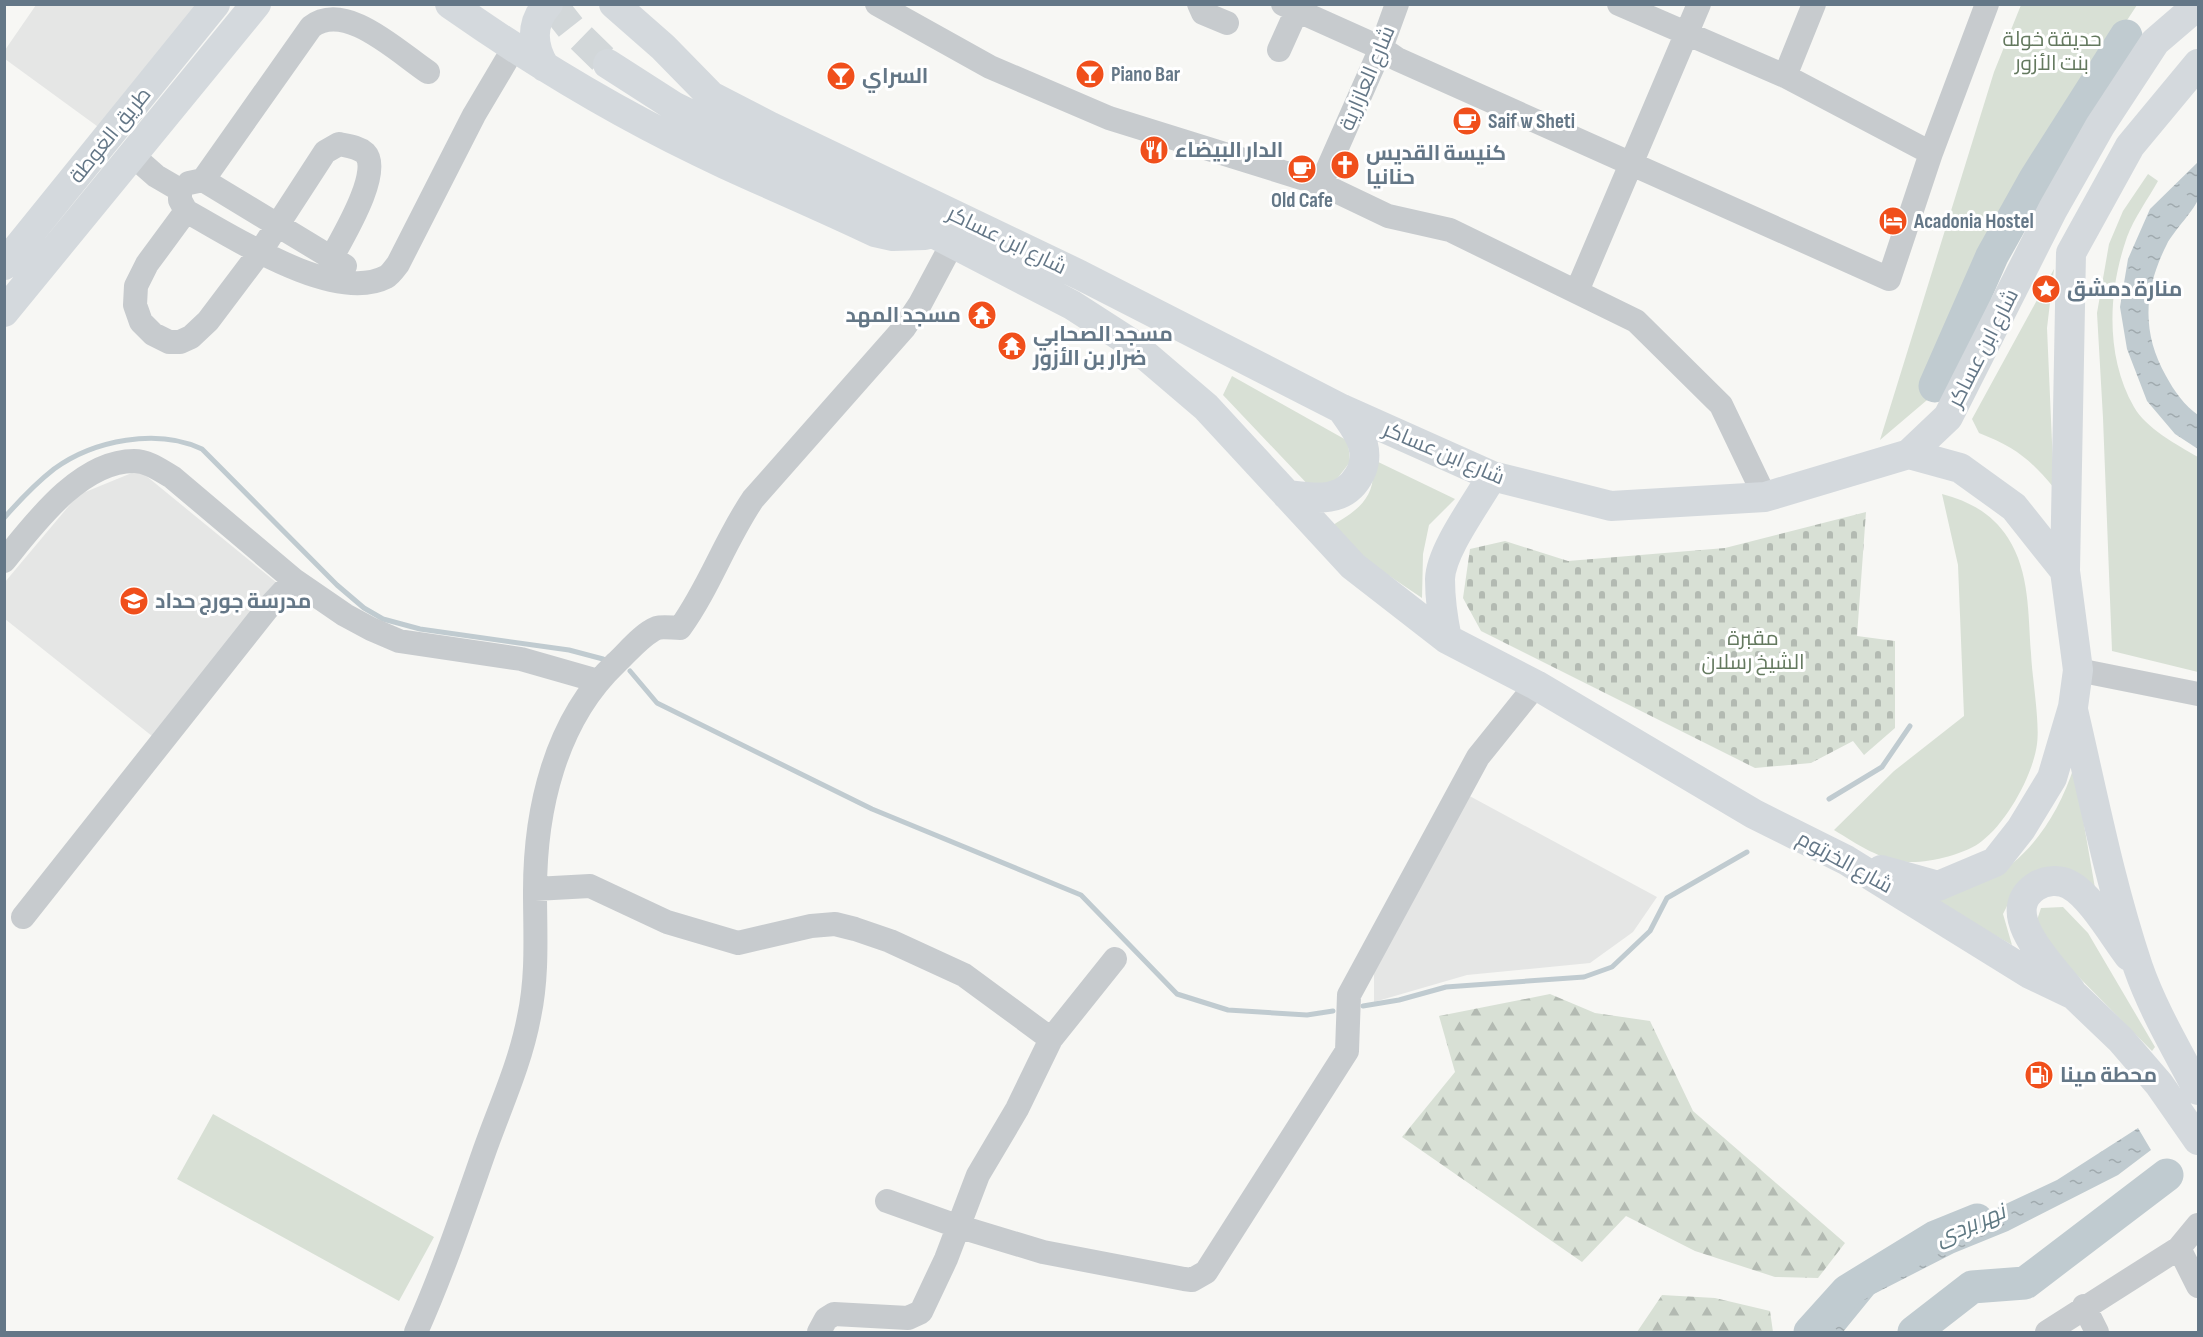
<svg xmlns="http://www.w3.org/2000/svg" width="2203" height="1337" font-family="'Sofia Sans Condensed',Cairo,sans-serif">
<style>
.built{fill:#e5e6e5}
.green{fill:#d8e0d5}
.forest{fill:url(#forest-firs)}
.cemetery{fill:url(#cemetery-stones)}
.water{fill:url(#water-ripples)}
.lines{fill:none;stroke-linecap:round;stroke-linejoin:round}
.stream{stroke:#c0cbd0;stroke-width:5}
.river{stroke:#c0cbd0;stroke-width:33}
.major-tunnel{stroke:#d2d7d9;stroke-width:30;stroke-dasharray:30 15;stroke-linecap:butt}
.minor{stroke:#c7cbce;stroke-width:24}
.major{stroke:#d4d9dd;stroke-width:30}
.labels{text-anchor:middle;stroke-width:6;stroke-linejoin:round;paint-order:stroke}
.park-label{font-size:21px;fill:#64795f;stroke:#fff}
.poi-label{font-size:21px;font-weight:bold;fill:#647787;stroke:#fff;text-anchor:start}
.street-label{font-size:21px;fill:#647787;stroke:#fff}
.water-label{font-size:22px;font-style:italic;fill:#5f7983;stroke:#fff}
</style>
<defs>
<pattern id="forest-firs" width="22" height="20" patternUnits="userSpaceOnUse" patternTransform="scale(1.5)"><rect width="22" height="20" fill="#d8e0d5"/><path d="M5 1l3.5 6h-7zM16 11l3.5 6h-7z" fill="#b3bab2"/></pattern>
<pattern id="cemetery-stones" width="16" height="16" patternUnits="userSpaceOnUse" patternTransform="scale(1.5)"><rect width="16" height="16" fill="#d8e0d5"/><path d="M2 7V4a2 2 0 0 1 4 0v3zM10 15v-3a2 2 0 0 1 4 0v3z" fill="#b3bab2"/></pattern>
<pattern id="water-ripples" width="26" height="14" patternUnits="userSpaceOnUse" patternTransform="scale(1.5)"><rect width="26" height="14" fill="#c0cbd0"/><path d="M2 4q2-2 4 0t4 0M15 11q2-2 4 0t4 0" fill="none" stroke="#a0aaae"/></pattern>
</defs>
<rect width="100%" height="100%" fill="#f7f7f4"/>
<!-- built -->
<path class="built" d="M36,5H206L101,129L5,59V50Z
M139,470L277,583L152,736L5,619V582L78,495Z
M1464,793L1657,897L1633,932L1590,963L1467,975L1374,1002V971Z"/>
<!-- green -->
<path class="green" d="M2021,5H2137L2035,161L1992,238L1940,389L1880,440L1994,72Z
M2148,174L2158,181C2148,199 2134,218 2127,237C2108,291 2105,356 2134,407C2146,428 2177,445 2198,457V672L2112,651L2103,418L2097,313L2109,244L2123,211Z
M2054,269L2047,328L2054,488C2030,459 2015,447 1979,433L1972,419Z
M1232,376L1348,441L1350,462L1333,484L1314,491L1223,395Z
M1372,459L1455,499L1429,525L1423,554L1422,598L1323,531C1354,512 1379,501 1372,459Z
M1942,494C1969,501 1993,514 2008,538C2030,572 2028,615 2031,653C2032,678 2040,721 2037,744C2033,775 2007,822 1982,841C1967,854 1928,863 1909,862C1881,861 1857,844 1834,830L1894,771L1964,716L1958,565Z
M2074,767L2095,888H2016L2003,914L2012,945L1921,893C2000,898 2051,837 2074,767Z
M2063,907L2088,933L2155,1047L2152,1051L2046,944L2036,923L2041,908Z
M213,1114L434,1237L399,1301L177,1179Z"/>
<!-- forest -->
<path class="forest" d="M1550,994L1595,1013L1650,1021L1693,1111L1845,1243L1818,1278L1775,1277L1695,1251L1626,1216L1582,1262L1402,1137L1455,1072L1439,1016Z
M1662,1295L1715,1298L1770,1311L1773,1332H1637Z"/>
<!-- cemetery -->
<path class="cemetery" d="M1866,512L1857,636L1895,641V728L1864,755L1853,741L1811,763L1755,768L1481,631L1463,598L1470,549L1505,541L1568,561L1725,548Z"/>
<!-- water -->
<path class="water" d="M2198,162C2199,173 2201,188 2198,199C2196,208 2173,232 2167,244C2144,289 2141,332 2166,376C2174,391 2185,406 2198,415V449L2175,434L2147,401L2127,349L2120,307L2128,259L2150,209Z
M2138,1128L2151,1150L2118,1175L2008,1231L1954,1253L1874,1294L1843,1332H1810L1847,1291L1935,1237L2057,1180Z"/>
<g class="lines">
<!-- stream -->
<path class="stream" d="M4,518C19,501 36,483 54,469C94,440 157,428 202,449L337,585L364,608L383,619L420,629L569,650L603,659
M630,671L657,703L872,809L1081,895L1177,994L1228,1010L1307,1015L1333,1011
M1829,799L1882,767L1910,726
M1363,1006L1399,1000L1446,987L1584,977L1612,967L1650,931L1667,898L1747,852"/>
<!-- river -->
<path class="river" d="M1935,386L1992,256L2035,179L2126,36
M1810,1332L1847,1291L1935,1237L1977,1220
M1914,1332L1972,1287L2025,1283L2167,1175"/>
<!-- major-tunnel -->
<path class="major-tunnel" d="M552,4L571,28L608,64"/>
<!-- minor -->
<path class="minor" d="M877,4L990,67L1109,118L1321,184L1388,216L1450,230L1636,321L1721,405L1765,497
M1199,4L1203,13L1227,23
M1283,4L1381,48L1397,59L1889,279L1931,153L1987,4
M1619,4L1785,76L1931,153
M1279,50L1297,10
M1785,76L1814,4
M131,154L156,176L180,190
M203,180L311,27C345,0 398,52 428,72
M189,183L203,180L345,266
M1321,184L1381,48L1397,4
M180,190V200L186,211C232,236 334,304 386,277C390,275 395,268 398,264L474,115L506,61
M186,211L147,264L136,286L135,305L141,322L153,334L169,342H180L191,337L208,321L260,252L325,152L339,144C348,146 358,147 365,153C383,171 342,238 332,257
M1577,291L1699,4
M4,561C34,524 80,461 134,461C148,461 160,470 172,477L294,580L345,615L371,629L399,641L521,659L598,681
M2078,670L2198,694
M535,889L590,886L667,922L738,943L811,926L835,924L855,929L890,941L964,975L1051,1039
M23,917L267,609L294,580
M887,1201L957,1226L1043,1252L1184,1279L1192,1280L1206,1272L1347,1051L1349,995L1478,757L1536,685
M2179,1248L2198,1286
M2084,1306L2097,1332
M416,1332C442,1274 462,1215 483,1155C499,1109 520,1065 529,1017C538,975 535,934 535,891C535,810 555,721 616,663C628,652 642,634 657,628C663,626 673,628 680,628C709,588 725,540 753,499L904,328L920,304L952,244
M819,1332L826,1319L834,1314L908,1318L921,1312L946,1259L978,1175L1017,1109L1051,1039L1115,959
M2047,1332L2179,1248L2198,1225"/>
<!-- major -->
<path class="major" d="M450,4C537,65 629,120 725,164C775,187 825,208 875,232L893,236L925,235
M614,4L663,47L711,96L771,127L1080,275L1342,409L1492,476L1611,506L1765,497L1909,454L1948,417L2053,209L2100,126L2155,42L2198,5
M608,64L675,107L933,233L1072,305L1131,343L1206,407L1353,566L1447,639L1536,685L1754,814L1846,860L2030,974L2074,995L2121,1040L2159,1084L2198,1140
M545,67C532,47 530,23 548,4
M4,265L215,4
M4,312L256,4
M1909,454L1960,468L2014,507L2065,571
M1287,495C1313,498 1342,504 1358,477C1364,468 1366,456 1363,445C1360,433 1349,420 1342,409
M1447,639C1443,620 1440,599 1440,579C1441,550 1477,503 1492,476
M2073,710C2093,796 2110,884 2138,967C2153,1010 2177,1050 2198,1090
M1881,870L1938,886L1995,862L2021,829L2052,778L2073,707L2078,670L2065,571L2071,253L2130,146L2198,64
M2071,991C2053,967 1996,914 2035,887C2045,880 2060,879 2070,885C2091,896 2115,938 2129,956"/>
</g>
<!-- icons -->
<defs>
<g id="bar-disc" transform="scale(1.5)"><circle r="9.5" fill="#f04f1b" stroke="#fff"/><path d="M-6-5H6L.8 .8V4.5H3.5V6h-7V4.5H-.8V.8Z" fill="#fff"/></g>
<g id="cafe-disc" transform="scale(1.5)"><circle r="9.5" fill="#f04f1b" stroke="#fff"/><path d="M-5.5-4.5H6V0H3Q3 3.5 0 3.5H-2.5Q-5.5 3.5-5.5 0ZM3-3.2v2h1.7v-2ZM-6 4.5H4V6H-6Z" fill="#fff"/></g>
<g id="restaurant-disc" transform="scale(1.5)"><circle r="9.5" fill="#f04f1b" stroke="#fff"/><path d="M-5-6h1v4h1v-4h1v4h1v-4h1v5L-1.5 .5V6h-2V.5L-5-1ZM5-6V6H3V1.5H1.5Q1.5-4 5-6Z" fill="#fff"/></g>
<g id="church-disc" transform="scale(1.5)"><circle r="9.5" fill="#f04f1b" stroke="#fff"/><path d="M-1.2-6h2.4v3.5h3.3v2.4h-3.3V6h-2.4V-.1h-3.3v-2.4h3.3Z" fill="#fff"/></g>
<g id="hotel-disc" transform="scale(1.5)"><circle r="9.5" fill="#f04f1b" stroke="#fff"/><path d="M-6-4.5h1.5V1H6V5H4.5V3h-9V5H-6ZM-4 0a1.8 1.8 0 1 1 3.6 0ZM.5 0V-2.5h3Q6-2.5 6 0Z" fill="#fff"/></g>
<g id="sight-disc" transform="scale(1.5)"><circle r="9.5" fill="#f04f1b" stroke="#fff"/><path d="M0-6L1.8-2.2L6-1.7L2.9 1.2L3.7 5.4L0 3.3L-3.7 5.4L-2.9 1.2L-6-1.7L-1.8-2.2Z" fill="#fff"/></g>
<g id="temple-disc" transform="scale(1.5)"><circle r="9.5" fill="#f04f1b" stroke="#fff"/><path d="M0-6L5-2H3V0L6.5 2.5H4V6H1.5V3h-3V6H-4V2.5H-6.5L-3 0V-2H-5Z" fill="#fff"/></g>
<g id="school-disc" transform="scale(1.5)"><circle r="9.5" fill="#f04f1b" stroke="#fff"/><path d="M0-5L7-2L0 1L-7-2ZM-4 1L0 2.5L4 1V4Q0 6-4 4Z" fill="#fff"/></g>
<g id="fuel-disc" transform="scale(1.5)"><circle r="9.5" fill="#f04f1b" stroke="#fff"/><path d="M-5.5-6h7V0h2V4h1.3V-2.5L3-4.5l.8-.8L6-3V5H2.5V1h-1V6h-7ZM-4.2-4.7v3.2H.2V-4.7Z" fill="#fff"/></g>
</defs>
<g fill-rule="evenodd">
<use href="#bar-disc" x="1090" y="74"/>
<use href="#bar-disc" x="841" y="76"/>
<use href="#cafe-disc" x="1467" y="121"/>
<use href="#restaurant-disc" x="1154" y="150"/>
<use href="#church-disc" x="1345" y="165"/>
<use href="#cafe-disc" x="1302" y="169"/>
<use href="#hotel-disc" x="1893" y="221"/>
<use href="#sight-disc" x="2046" y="289"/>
<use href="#temple-disc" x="982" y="315"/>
<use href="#temple-disc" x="1012" y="346"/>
<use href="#school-disc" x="134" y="601"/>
<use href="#fuel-disc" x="2039" y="1075"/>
</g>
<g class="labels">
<!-- park labels -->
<g class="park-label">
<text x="2052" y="46">حديقة خولة<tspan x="2052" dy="24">بنت الأزور</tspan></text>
<text x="1753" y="645">مقبرة<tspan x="1753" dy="24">الشيخ رسلان</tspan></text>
</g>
<!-- poi labels -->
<g class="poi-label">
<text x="1111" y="81">Piano Bar</text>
<text x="862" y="83">السراي</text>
<text x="1488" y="128">Saif w Sheti</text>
<text x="1175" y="157">الدار البيضاء</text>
<text x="1366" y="160">كنيسة القديس<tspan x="1366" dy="24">حنانيا</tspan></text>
<text x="1302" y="207" text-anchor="middle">Old Cafe</text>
<text x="1914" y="228">Acadonia Hostel</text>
<text x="2067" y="296">منارة دمشق</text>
<text x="961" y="322" text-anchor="end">مسجد المهد</text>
<text x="1033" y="341">مسجد الصحابي<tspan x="1033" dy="24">ضرار بن الأزور</tspan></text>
<text x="155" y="608">مدرسة جورج حداد</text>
<text x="2060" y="1082">محطة مينا</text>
</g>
<!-- street labels -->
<g class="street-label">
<text transform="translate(1367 78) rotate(-67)" y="7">شارع العازارية</text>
<text transform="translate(110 135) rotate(-51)" y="7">طريق الغوطة</text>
<text transform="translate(1007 240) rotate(26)" y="7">شارع ابن عساكر</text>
<text transform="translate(1983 348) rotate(-63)" y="7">شارع ابن عساكر</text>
<text transform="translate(1444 453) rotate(23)" y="7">شارع ابن عساكر</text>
<text transform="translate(1845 862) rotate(29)" y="7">شارع الخرتوم</text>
</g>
<!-- water labels -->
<g class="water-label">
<text transform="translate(1970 1224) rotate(-23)" y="8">نهر بردى</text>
</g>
</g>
<!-- border -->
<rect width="2203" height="1337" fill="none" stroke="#647787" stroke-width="12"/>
</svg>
